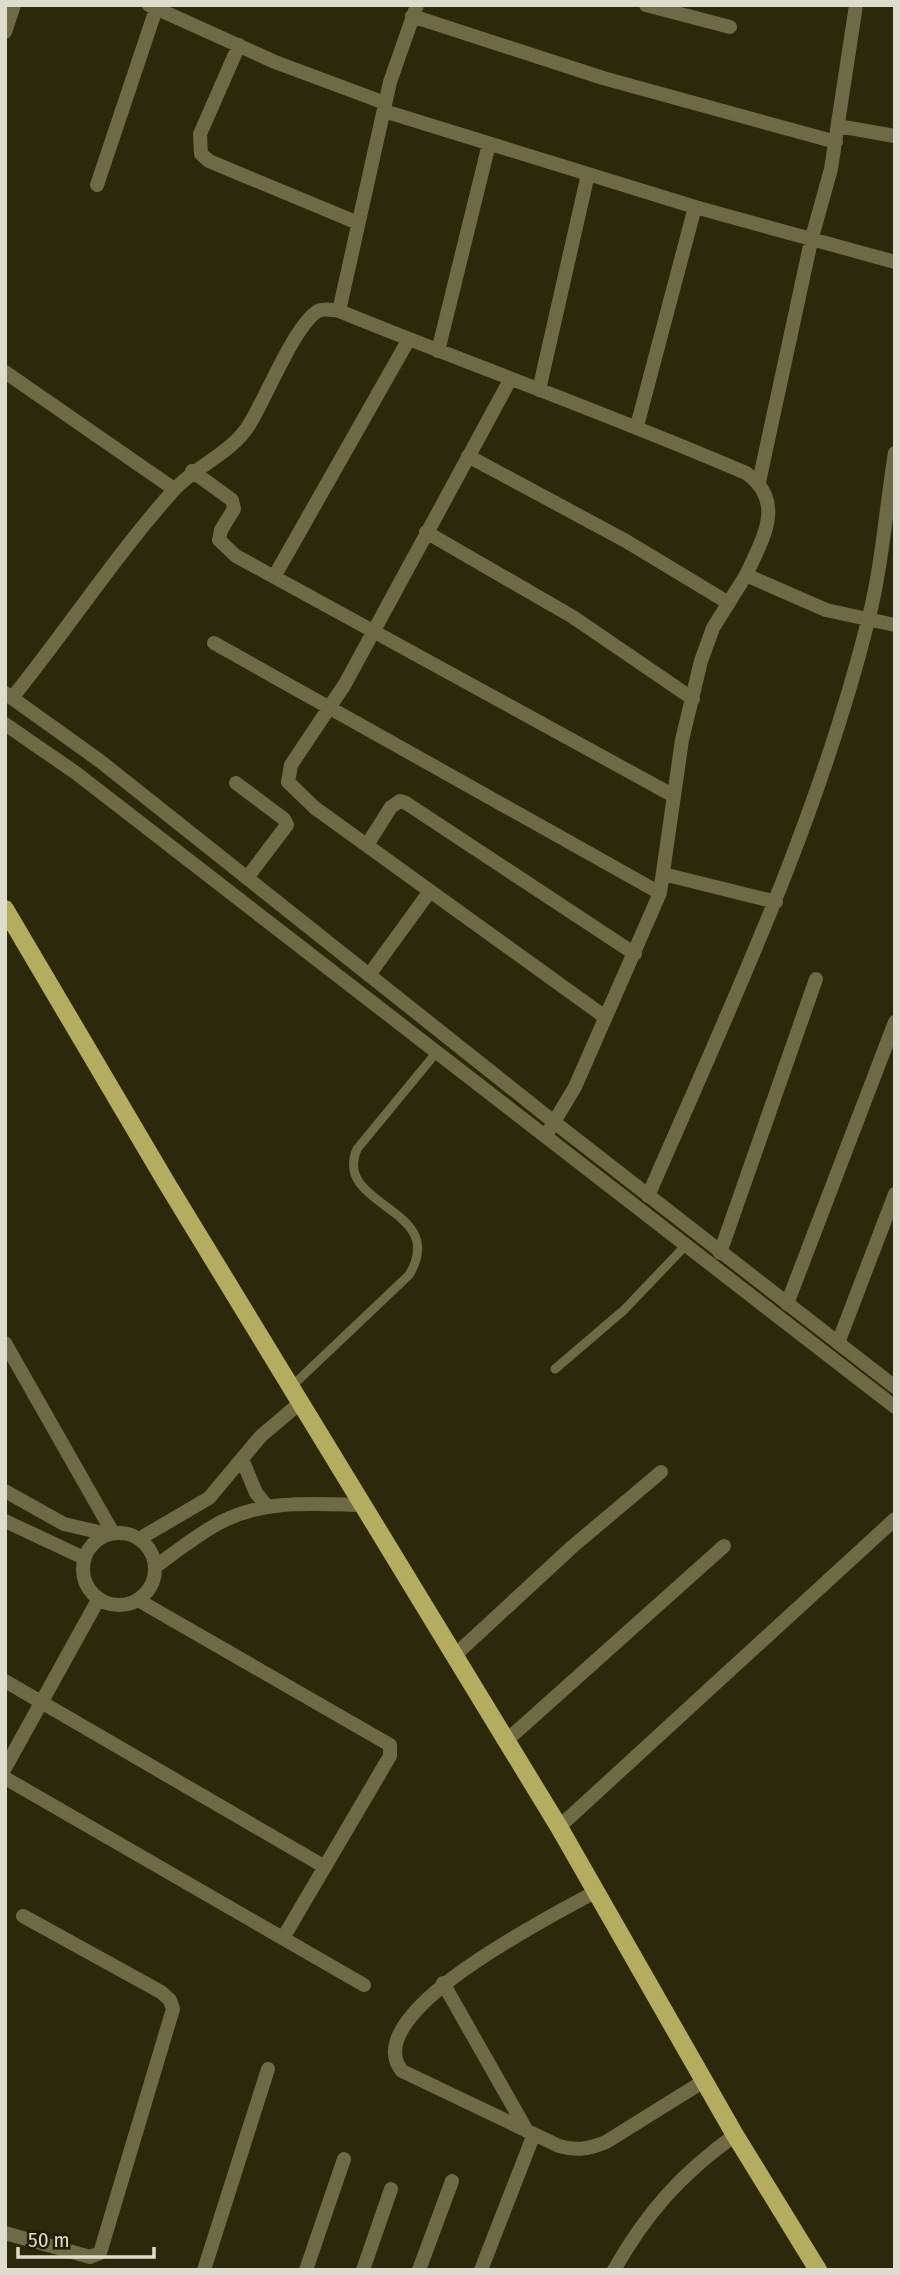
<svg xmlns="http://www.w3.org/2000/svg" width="900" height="2275" font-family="'Fira Sans Condensed',sans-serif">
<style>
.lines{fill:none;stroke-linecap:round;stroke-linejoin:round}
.service{stroke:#6d6a45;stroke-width:9}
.minor{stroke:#6d6a45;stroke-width:14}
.tertiary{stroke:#6d6a45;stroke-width:14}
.primary{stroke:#b4ac5e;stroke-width:18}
</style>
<rect width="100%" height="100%" fill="#2b280c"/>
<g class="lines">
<!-- service -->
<path class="service" d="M555,1369L624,1310L686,1245
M291,1387L409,1275C450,1207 332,1208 357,1149L436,1053"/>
<!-- minor -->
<path class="minor" d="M149,5L275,62L385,103
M646,5L730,27
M412,16L603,78L836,142
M5,32L14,5
M239,45L200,134L201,154L209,161L358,223
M384,111L695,207L895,262
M838,126L895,136
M97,185L156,9
M339,311L390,82L417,5
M438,351L489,144
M5,372L174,489
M510,380L345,684L291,765L288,782L315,808L605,1017
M539,390L588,174
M637,426L695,207
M468,456L626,541L727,602
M192,471L232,500L234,509L221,530L219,540L236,556L674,796
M759,482L811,241L831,169L856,5
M426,532L573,617L693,699
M274,577L409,339
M214,643L660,893
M12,698C67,630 114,557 173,491C195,466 231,454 249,425C265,400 295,324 318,311C325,308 332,310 339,311C474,366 612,415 746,473C787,502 762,540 746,575
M236,783L284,819L287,825L247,878
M367,845L391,807L400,801L406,803L635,954
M663,874L776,902
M369,975L430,891
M548,1132L575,1087L660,893L682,740L701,661L713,628L746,575L826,610L895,625
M648,1196C730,1008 818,821 868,621C882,567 886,508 895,453
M720,1253L816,979
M787,1304L895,1022
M5,1343L113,1533
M838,1343L895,1194
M242,1459L256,1493L267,1506
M5,1491L64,1524L107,1534
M5,1521L84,1558
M83 1569a36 36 0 1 1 72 0a36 36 0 1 1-72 0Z
M139,1539L209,1498L261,1436L300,1403
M155,1567C177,1551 199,1533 223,1521C267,1499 316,1504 363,1505
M138,1600L390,1745V1756L283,1938
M454,1656L572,1547L661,1472
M5,1681L325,1867
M506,1741L724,1546
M5,1768L98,1600
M5,1778L364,1985
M559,1827L895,1519
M595,1892C558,1913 355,2013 402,2071L559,2146C577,2151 589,2149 606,2142L704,2081
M443,1983L527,2131
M5,2233L90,2257L100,2253L173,2009L170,2000L161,1992L23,1916
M204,2270L268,2069
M306,2270L344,2159
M363,2270L391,2189
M419,2270L452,2181
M481,2270L534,2134
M614,2270C647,2212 681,2174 735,2135"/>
<!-- tertiary -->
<path class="tertiary" d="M5,693L100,761L554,1122L895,1387
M5,724L76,773L895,1407"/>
<!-- primary -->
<path class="primary" d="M5,909L166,1182L559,1827L735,2135L818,2270"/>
</g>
<!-- border -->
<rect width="900" height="2275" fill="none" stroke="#deddcd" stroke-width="14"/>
<!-- scale -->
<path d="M18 2247v10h136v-10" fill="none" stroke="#deddcd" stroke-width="3.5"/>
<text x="28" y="2247" font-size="21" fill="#deddcd" stroke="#211e03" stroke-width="5" paint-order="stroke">50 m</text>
</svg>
